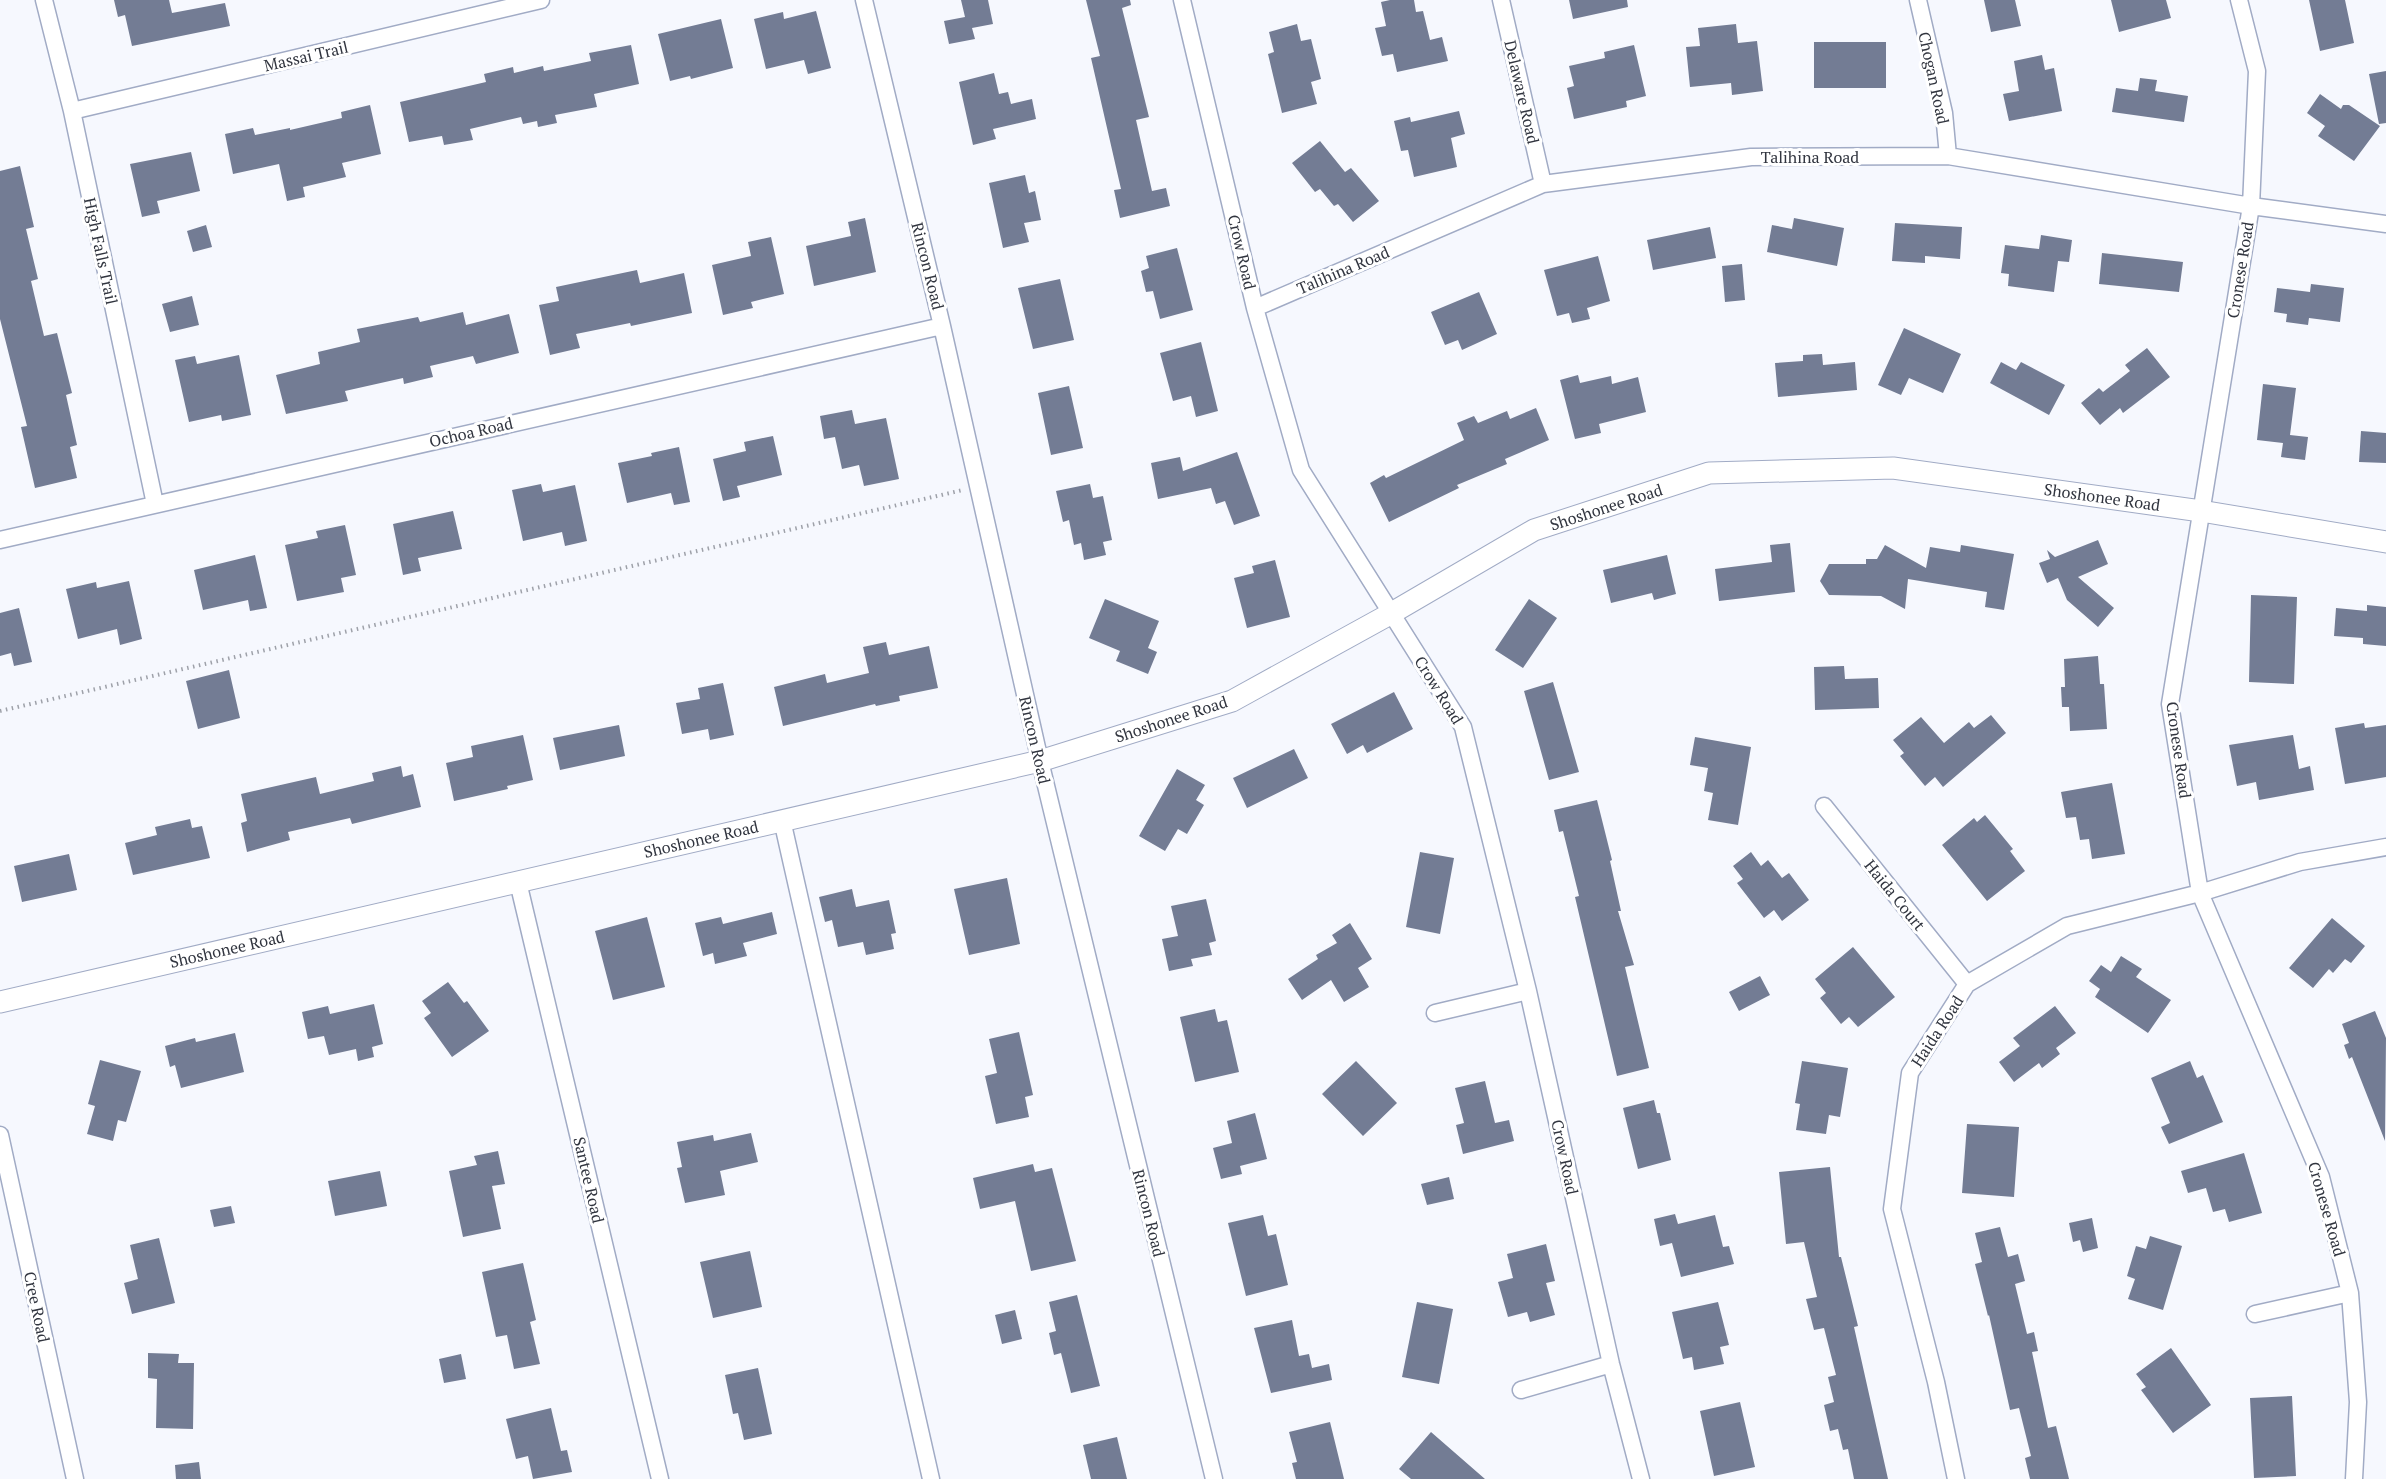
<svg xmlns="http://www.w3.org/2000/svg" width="2386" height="1479" font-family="'PT Serif',serif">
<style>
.building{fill:#737c94}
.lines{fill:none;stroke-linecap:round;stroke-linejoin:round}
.minor-casing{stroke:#a1abc5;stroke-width:19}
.tertiary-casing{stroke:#a1abc5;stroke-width:23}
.path{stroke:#9ea1a9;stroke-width:4;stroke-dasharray:1.5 4.5;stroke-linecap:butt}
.minor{stroke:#fff;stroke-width:16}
.tertiary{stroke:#fff;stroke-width:21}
.labels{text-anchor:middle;stroke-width:6;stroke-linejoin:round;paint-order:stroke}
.street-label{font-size:16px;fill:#31353f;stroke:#fff}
</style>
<rect width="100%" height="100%" fill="#f6f8fe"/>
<!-- building -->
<path class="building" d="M114,0H169L172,13L225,3L230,26L132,46L125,15L118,17Z
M961,0H988L993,24L972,28L975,39L949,44L944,21L965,17Z
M1086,0H1130L1131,5L1122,8L1149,117L1136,120L1152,191L1166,188L1170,206L1120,218L1114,190L1121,189L1091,58L1100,56Z
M1390,0H1414L1416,12L1423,11L1430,40L1442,37L1448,61L1397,72L1393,54L1382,56L1375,28L1386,26L1381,2Z
M1569,0H1627L1628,7L1573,19Z
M1984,0H2015L2021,26L1991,32Z
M2111,0H2166L2171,18L2119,32Z
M2309,0H2345L2354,43L2320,51Z
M816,11L831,68L808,74L804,60L766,69L754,19L783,12L784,19Z
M721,19L733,68L691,79L690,76L670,81L658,34Z
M1297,24L1301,41L1311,39L1321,79L1311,82L1317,104L1282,113L1268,54L1274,52L1269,32Z
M1736,24L1738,43L1757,41L1763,91L1732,95L1731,83L1690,87L1686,47L1700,46L1698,28Z
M1814,42H1886V88H1814Z
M631,45L639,84L594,94L597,107L555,115L557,123L538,127L537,121L523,124L521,117L470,129L473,140L444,145L442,136L409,142L400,102L486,82L484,74L513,67L514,73L543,66L544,71L591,61L589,53Z
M1634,45L1646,96L1626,101L1627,107L1574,119L1567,88L1574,86L1569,66L1605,58L1604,52Z
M2042,55L2045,70L2054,68L2062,111L2009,121L2003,94L2019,91L2014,61Z
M2386,71V123L2379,124L2369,74Z
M994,73L999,94L1008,92L1011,104L1032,99L1036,119L993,129L996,139L973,145L959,82Z
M2140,78L2157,80L2155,91L2188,96L2184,122L2112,112L2116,88L2138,91Z
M2320,94L2341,109L2343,105H2349L2380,126L2354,161L2318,136L2325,126L2307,113Z
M370,105L381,154L342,163L346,177L303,187L305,197L287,201L279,164L233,174L225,134L253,128L255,135L290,128V130L342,118L341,112Z
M1459,111L1465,134L1451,138L1457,167L1414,177L1408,150L1401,151L1394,121L1410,117L1411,122Z
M1320,141L1345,172L1351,168L1379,201L1353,222L1338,204L1334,206L1320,189L1315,192L1292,163Z
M191,152L200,191L157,201L160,213L142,217L130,164Z
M20,166L34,227L26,229L38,279L31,281L44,336L57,333L72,393L66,395L77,445L70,447L77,478L35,488L21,427L27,426L0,319V171Z
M1025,175L1029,193L1035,191L1041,220L1024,223L1029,242L1003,248L989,183Z
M865,218L876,272L814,286L806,246L851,236L848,222Z
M1794,218L1844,228L1837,266L1767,252L1772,225L1792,229Z
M1895,223L1962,227L1960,259L1925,256V263L1892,261Z
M206,225L212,247L193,252L187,231Z
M1710,227L1716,258L1653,270L1647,240Z
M2041,235L2072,240L2069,262L2058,261L2054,292L2008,286L2009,274L2001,273L2005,245L2039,249Z
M771,237L784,294L751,302L753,308L723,315L712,265L751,256L748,242Z
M1177,248L1193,310L1160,319L1153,291L1146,292L1141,271L1149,268L1146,256Z
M2102,253L2183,262L2179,292L2099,284Z
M1598,256L1610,301L1587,308L1590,319L1572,323L1569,313L1557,316L1544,270Z
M1742,264L1745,300L1725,302L1722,266Z
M637,270L640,283L684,273L692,313L631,326L630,323L576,334L580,348L550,355L539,305L559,301L556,287Z
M1060,279L1074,340L1033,349L1018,288Z
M2311,284L2344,288L2340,322L2309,318L2308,325L2286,322L2287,314L2274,312L2277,288L2310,292Z
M1479,292L1497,334L1462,350L1458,340L1445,345L1431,312Z
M192,296L199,325L170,332L162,304Z
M463,312L466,325L509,314L519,353L476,364L473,356L430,366L433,377L404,384L403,378L345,391L348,401L286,414L276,375L320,364L318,352L360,342L357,329L418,317L420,322Z
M1904,328L1961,354L1943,393L1909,378L1901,395L1878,385Z
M1201,342L1218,411L1196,417L1191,396L1173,401L1160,353Z
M2147,348L2170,377L2123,413L2120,408L2100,425L2081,403L2099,388L2103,392L2130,371L2125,365Z
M1822,354L1823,365L1855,362L1857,390L1778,397L1775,363L1803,361V355Z
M239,355L251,415L222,421L221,415L189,422L175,360L195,356L197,364Z
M2001,362L2016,370L2021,362L2065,385L2049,415L1990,383Z
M1578,375L1580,383L1611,376L1612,384L1638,377L1646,412L1599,424L1601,433L1575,439L1560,380Z
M2263,384L2296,388L2290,435L2308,437L2305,460L2281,457L2283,443L2257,440Z
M1069,386L1083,448L1051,455L1038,393Z
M1536,408L1549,440L1505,459L1507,464L1457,485L1459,488L1389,522L1370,483L1384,475L1386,478L1464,440L1457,423L1474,416L1478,423L1507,411L1510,419Z
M852,410L855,424L886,418L899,479L864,486L859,465L842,469L835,437L824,439L820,416Z
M2361,431L2386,433V463L2359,462Z
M773,436L782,475L737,486L740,497L723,501L713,459L746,451L744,442Z
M679,447L690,502L674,505L671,493L627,503L618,463L652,456L651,453Z
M1237,452L1260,516L1234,525L1225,501L1216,504L1211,488L1158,499L1151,463L1180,457L1183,471Z
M541,484L543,492L575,485L587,541L565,546L562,532L523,541L512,490Z
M1090,484L1093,498L1103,496L1112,540L1103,542L1106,555L1084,560L1081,543L1074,545L1069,520L1063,522L1056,491Z
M453,511L462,549L418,558L421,571L403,575L393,524Z
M345,525L356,575L341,578L344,592L297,601L285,545L318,538L316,531Z
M2098,540L2108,564L2078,577L2114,608L2098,627L2067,600L2058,578L2047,583L2039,563L2050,559L2047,550L2055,557Z
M1790,543L1795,592L1719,601L1715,569L1772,562L1770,545Z
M1885,545L1926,568L1930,547L1960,552L1961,545L2014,554L2004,610L1985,607L1987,592L1908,579L1905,609L1881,596L1829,595L1820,581L1829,564H1866V559H1877Z
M255,555L267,608L250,611L248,600L203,610L194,570Z
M1667,555L1676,594L1654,600L1652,593L1611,603L1603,570Z
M1275,560L1290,617L1247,628L1234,578L1254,573L1252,566Z
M129,581L142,639L120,645L117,629L78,639L66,589L96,582L97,588Z
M2251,595L2297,597L2294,684L2249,682Z
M1105,599L1159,621L1148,648L1157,652L1148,674L1116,661L1120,651L1089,638Z
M1529,599L1557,618L1523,668L1495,650Z
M2367,605L2386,607V646L2363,644V638L2334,636L2336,608L2367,611Z
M19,608L32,662L14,666L11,653L0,656V613Z
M886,642L889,655L929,646L938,688L899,696L900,701L876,706L875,704L783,726L774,687L825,674L827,683L869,673L863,647Z
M2098,656L2100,684H2104L2107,729L2070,731L2069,707H2062L2061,687H2065L2064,659Z
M1844,666L1845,679L1878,678L1879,708L1815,710L1814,667Z
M229,670L240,718L198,729L186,681Z
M1553,682L1579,772L1549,780L1524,691Z
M723,683L734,735L710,740L708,729L682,734L676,703L700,699L698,688Z
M1394,692L1413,729L1367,753L1363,745L1347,754L1331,724Z
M1991,715L2006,733L1943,787L1935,777L1925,786L1900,756L1904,753L1893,740L1921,717L1944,743L1969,722L1974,728Z
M2364,723L2365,728L2386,725V777L2345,784L2335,728Z
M619,725L625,756L560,770L553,738Z
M523,735L533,780L507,786L508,789L454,801L446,763L473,757L471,746Z
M2293,735L2299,769L2310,766L2314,790L2259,800L2256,782L2237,786L2229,745Z
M1695,737L1751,747L1738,825L1708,820L1713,793L1704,791L1708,768L1690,765Z
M1294,749L1308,778L1247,808L1233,778Z
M401,766L403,777L413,774L421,807L352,824L350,818L288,832L290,840L247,852L241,823L247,821L241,794L316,777L320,794L374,781L372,773Z
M1177,769L1205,785L1196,800L1204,805L1187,834L1178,829L1165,851L1139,836Z
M2112,783L2125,854L2092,859L2089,839L2080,840L2076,817L2066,818L2061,792Z
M1597,800L1612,860L1610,861L1621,911H1618L1634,965L1625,967L1649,1068L1617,1076L1575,897L1579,896L1563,831L1559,832L1554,810Z
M1985,815L2013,849L2010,851L2025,871L1987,901L1942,845L1974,818L1977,822Z
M190,819L192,828L202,826L210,858L133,875L125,843L157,835L155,827Z
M1420,852L1454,858L1440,934L1406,927Z
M1751,852L1761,866L1768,860L1782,878L1789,873L1809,900L1782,921L1774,910L1764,918L1737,883L1743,879L1733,866Z
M69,854L77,890L22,902L14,866Z
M1007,878L1020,944L969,955L954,889Z
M852,889L856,907L889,900L896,933L891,934L894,949L866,955L863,942L838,947L832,920L825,922L819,897Z
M1206,899L1216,941L1209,943L1212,955L1191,959L1193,966L1169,971L1162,939L1178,936L1171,906Z
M772,912L777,934L743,943L747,956L715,964L713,953L703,956L695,923L721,917L723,924Z
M647,917L665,987L613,1000L595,931Z
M2332,918L2365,946L2351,963L2345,959L2333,973L2329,969L2313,988L2289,968Z
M1350,923L1372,959L1358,968L1369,987L1344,1002L1331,980L1302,1000L1288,979L1318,959L1316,955L1337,943L1332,935Z
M1853,947L1895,997L1858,1027L1849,1017L1841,1024L1820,998L1826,993L1815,979Z
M2121,956L2142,969L2136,977L2171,1000L2148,1033L2095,997L2100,989L2089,981L2101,965L2111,972Z
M1760,976L1770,995L1739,1011L1729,992Z
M448,982L464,1003L467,1001L489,1031L452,1057L424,1018L431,1013L422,1001Z
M374,1004L383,1044L372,1047L374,1057L358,1061L356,1049L329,1055L324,1036L308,1039L302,1012L328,1006L330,1014Z
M2055,1006L2076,1033L2056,1048L2060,1054L2042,1068L2039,1063L2014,1082L1999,1062L2020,1046L2013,1038Z
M1215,1009L1218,1022L1227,1020L1239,1072L1195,1082L1180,1017Z
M2375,1011L2386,1038L2385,1141L2352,1057L2349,1059L2344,1045L2349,1043L2342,1024Z
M1019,1032L1033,1095L1025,1097L1029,1117L996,1124L985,1076L997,1073L989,1039Z
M235,1033L244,1072L181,1088L175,1065L170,1067L165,1046L195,1038L196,1042Z
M100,1060L141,1071L126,1122L118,1120L113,1141L87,1134L95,1106L88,1104Z
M1356,1061L1397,1103L1363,1136L1322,1094Z
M1802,1061L1848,1068L1840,1117L1829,1115L1826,1134L1796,1130L1800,1104L1795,1103Z
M2190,1061L2197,1078L2203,1075L2223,1122L2169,1144L2161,1127L2170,1123L2151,1078Z
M1485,1081L1495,1123L1509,1120L1514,1141L1463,1154L1456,1125L1464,1123L1455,1088Z
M1654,1100L1657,1113H1660L1671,1160L1638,1169L1623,1108Z
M1255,1113L1267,1159L1240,1166L1242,1174L1221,1179L1213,1148L1232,1143L1227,1121Z
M1967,1124L2019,1127L2014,1197L1962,1193Z
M751,1133L758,1162L720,1171L725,1195L685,1203L677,1168L682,1167L677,1142L713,1135L714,1141Z
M498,1151L505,1184L492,1186L501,1229L463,1237L449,1171L477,1165L474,1156Z
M2244,1153L2262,1213L2229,1222L2225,1209L2213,1212L2206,1188L2188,1193L2181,1171Z
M1033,1164L1035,1172L1052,1168L1076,1261L1031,1271L1015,1201L980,1209L973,1178Z
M1830,1167L1839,1257H1841L1858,1326L1854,1327L1888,1479H1854L1848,1449L1843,1450L1838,1429L1830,1431L1824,1405L1834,1402L1828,1377L1836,1375L1824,1328L1814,1330L1806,1299L1817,1297L1804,1242L1786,1244L1779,1172Z
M380,1171L387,1206L335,1216L328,1181Z
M1449,1177L1454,1199L1427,1205L1421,1184Z
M231,1206L235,1223L214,1227L210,1210Z
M1675,1214L1678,1224L1715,1215L1723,1247L1729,1246L1734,1264L1681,1277L1672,1243L1660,1246L1654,1219Z
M1263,1215L1268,1236L1276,1234L1288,1285L1246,1296L1228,1223Z
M2092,1218L2098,1248L2083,1252L2080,1240L2073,1242L2069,1223Z
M2000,1227L2008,1257L2018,1254L2025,1281L2015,1284L2027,1334L2034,1332L2038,1351L2032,1352L2048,1428L2056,1426L2069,1479H2030L2025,1458L2031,1456L2019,1408L2010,1410L1989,1315L1988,1316L1975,1264L1982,1262L1975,1233Z
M2150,1236L2182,1246L2163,1310L2128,1299L2135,1279L2127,1276L2136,1246L2146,1249Z
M159,1238L175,1303L132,1314L124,1283L138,1279L130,1245Z
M1546,1244L1555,1281L1546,1283L1555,1315L1530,1322L1527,1312L1508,1317L1498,1282L1513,1278L1507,1254Z
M750,1251L762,1307L713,1318L700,1262Z
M523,1263L536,1320L530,1322L540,1364L514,1369L507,1335L496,1337L482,1272Z
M1077,1295L1100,1386L1071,1393L1061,1353L1054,1355L1049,1333L1056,1331L1049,1302Z
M1417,1302L1453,1309L1439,1384L1402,1377Z
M1718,1302L1729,1345L1720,1347L1724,1364L1694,1370L1692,1357L1683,1359L1672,1312Z
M1015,1310L1022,1339L1002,1344L995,1315Z
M1292,1320L1299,1356L1309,1354L1312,1368L1329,1364L1332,1380L1271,1393L1254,1328Z
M2171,1348L2211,1405L2173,1433L2141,1390L2146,1387L2136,1374Z
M148,1353L179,1354L178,1363H194L193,1429L156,1428L157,1379L148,1378Z
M461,1354L466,1379L444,1383L439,1359Z
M758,1368L772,1434L744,1440L738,1413L733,1414L725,1375Z
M2292,1396L2296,1476L2254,1478L2250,1398Z
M1740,1402L1755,1467L1714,1476L1700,1411Z
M551,1408L561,1451L567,1450L572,1472L533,1479L528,1456L516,1459L506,1419Z
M1330,1422L1344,1479H1296L1292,1463L1297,1462L1289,1432Z
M1431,1432L1485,1479H1411L1399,1469Z
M1117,1437L1127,1479H1091L1083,1445Z
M199,1462L201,1479H176L175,1465Z"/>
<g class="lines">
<!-- minor casing -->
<g class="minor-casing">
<path id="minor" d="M44,0L72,111L155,504
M864,0L942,326L1040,761L1214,1479
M1182,0L1255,308L1301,470L1463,727L1528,991L1611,1364L1641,1479
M1501,0L1543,184
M1918,0L1944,113L1948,156
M2239,0L2257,71L2251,206L2170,704L2200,893L2321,1177L2350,1293L2358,1402L2354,1479
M72,111L541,0
M1255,308L1543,184L1751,157L1948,156L2251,206L2386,224
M0,540L942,326
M1824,806L1967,984
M782,820L931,1479
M518,882L660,1479
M1435,1013L1528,991
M0,1135L75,1479
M2255,1314L2350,1293
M1521,1390L1611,1364
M1956,1479L1936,1382L1892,1209L1910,1073L1967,984L2067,926L2200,893L2300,862L2386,847"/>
</g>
<!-- tertiary casing -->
<g class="tertiary-casing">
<path id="tertiary" d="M0,1002L1040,761L1232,701L1390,614L1534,530L1709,473L1893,468L2201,511L2386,542"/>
</g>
<!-- path -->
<path class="path" d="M0,711L963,490"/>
<!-- minor -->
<use href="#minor" class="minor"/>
<!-- tertiary -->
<use href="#tertiary" class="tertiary"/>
</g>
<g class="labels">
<!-- street labels -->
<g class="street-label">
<text transform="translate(306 56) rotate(-13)" y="6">Massai Trail</text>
<text transform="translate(1934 78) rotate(78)" y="6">Chogan Road</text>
<text transform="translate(1522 92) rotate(77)" y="6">Delaware Road</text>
<text x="1810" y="163">Talihina Road</text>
<text transform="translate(101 251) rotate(78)" y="6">High Falls Trail</text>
<text transform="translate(1242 252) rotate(77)" y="6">Crow Road</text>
<text transform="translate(928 266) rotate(76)" y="6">Rincon Road</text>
<text transform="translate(1343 270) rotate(-23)" y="6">Talihina Road</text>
<text transform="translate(2240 270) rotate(-81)" y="6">Cronese Road</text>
<text transform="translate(471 432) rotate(-13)" y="6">Ochoa Road</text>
<text transform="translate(2102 497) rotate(8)" y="6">Shoshonee Road</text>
<text transform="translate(1606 507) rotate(-18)" y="6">Shoshonee Road</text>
<text transform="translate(1439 690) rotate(58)" y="6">Crow Road</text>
<text transform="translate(1171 719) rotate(-18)" y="6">Shoshonee Road</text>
<text transform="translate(1035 740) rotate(77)" y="6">Rincon Road</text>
<text transform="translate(2179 750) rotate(82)" y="6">Cronese Road</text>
<text transform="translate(701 839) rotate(-13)" y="6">Shoshonee Road</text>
<text transform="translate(1895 895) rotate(51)" y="6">Haida Court</text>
<text transform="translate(227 949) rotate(-13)" y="6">Shoshonee Road</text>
<text transform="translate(1937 1031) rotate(-57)" y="6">Haida Road</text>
<text transform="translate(1565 1157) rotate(78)" y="6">Crow Road</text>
<text transform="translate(589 1180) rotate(77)" y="6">Santee Road</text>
<text transform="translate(2327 1209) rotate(74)" y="6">Cronese Road</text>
<text transform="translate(1149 1213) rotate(76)" y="6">Rincon Road</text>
<text transform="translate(37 1307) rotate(78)" y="6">Cree Road</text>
</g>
</g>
</svg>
